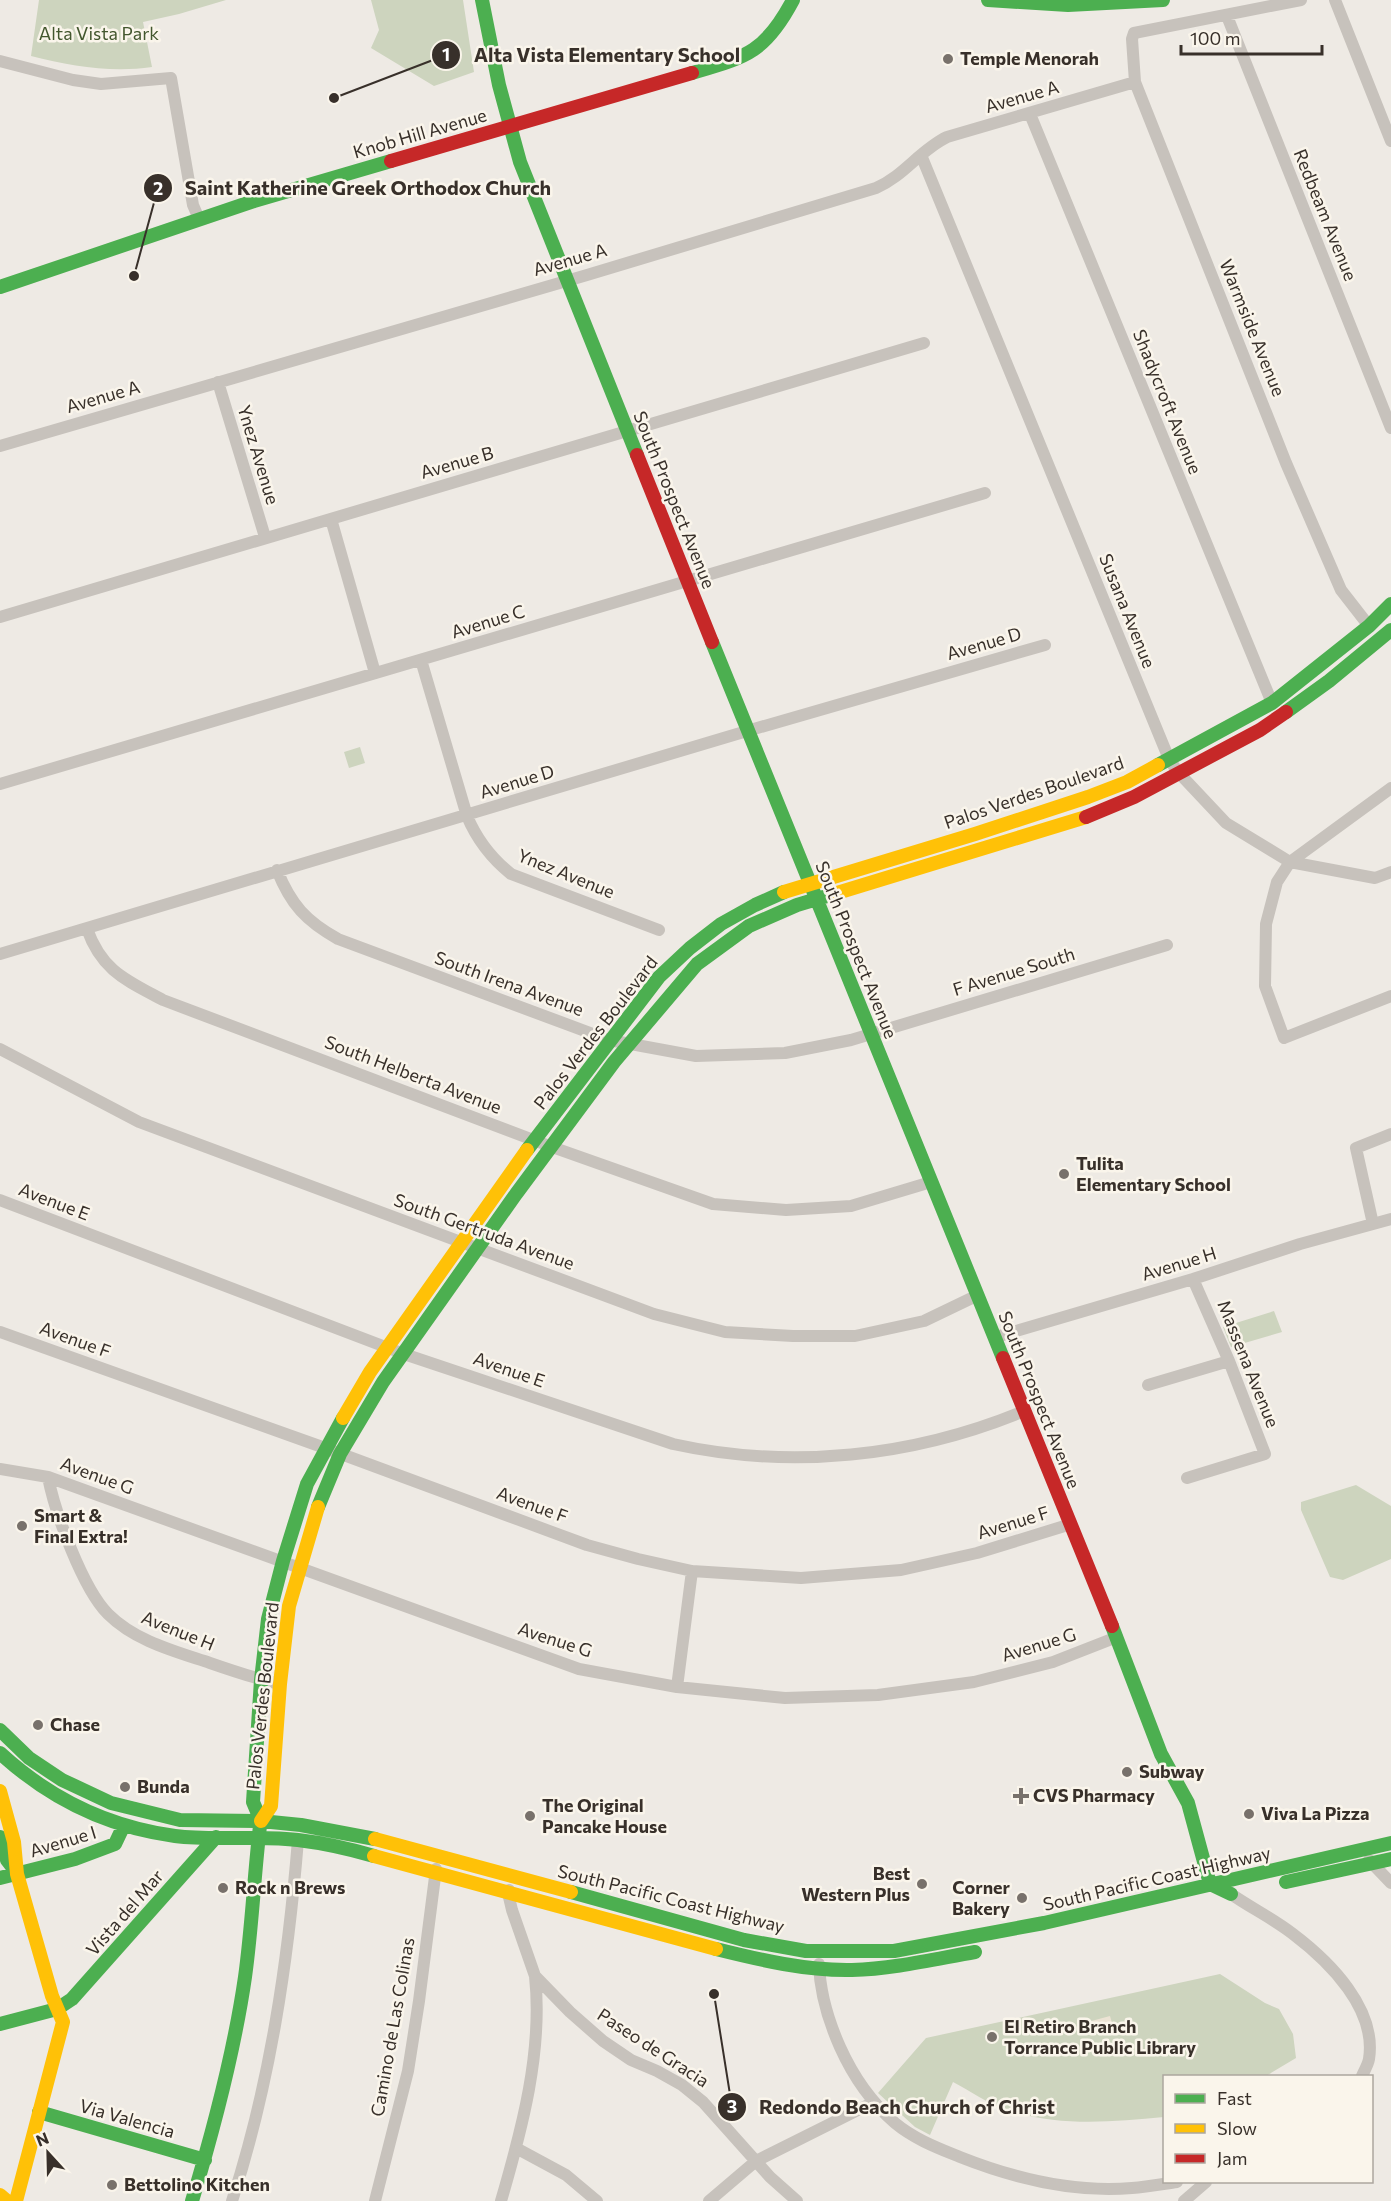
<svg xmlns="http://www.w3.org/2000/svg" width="1391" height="2201" font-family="Commissioner,sans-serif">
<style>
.green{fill:#cdd4be}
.plaza{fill:#ece3d4}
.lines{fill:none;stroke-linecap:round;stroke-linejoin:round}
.street{stroke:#c7c2bc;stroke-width:12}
.fast{stroke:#4caf50;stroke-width:14}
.slow{stroke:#ffc107;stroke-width:14}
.jam{stroke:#c62828;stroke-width:14}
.poi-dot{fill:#78716b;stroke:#faf5eb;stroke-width:2}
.labels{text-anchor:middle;stroke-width:5;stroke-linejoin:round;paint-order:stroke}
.park-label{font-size:18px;fill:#43572e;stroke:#faf5eb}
.poi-label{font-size:18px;font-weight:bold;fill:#38302a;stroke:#faf5eb;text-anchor:start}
.street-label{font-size:18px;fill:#38302a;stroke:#faf5eb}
.leader{fill:none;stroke:#38302a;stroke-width:2}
.callout-dot{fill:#38302a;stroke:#faf5eb;stroke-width:2}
.mark-label{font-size:18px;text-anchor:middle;font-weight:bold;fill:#fff}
.callout-label{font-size:20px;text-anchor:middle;font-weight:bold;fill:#38302a;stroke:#faf5eb;stroke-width:5;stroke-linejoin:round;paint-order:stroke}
</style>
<rect width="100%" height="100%" fill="#eeeae4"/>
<!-- green -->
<path class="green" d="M39,0H226L179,14L143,22L152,67C111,73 71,66 31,56Z
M371,0H463L474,72L434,86L371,48L379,30Z
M360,747L365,763L349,768L344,752Z
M1274,1311L1282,1332L1231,1347L1223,1327Z
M1356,1485L1391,1506V1559L1343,1580L1330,1577L1301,1510V1502Z
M1220,1974L1265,2003L1279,2009L1293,2034L1296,2058L1266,2076H1164V2117C1111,2122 1059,2127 1007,2110C989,2104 970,2091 953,2082L930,2135L915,2127L878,2093L926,2038Z"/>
<!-- plaza -->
<path class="plaza" d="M1110,2016L1112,2023L1086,2030L1084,2023Z"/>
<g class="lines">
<!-- street -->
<path class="street" d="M1301,0L1134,33L1132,39L1135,82L1286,463L1341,590L1369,626
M1335,0L1391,141
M1227,16L1391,428
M0,61L73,80L101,84L171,78L193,205L199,219
M1030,114L1272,703
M921,155L1169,759L1178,772L1226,823L1290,862L1375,878L1391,872
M218,382L265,537
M0,446L587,275L876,188C904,176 920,150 947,137L1135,82
M331,519L375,673
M0,617L924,343
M421,660L467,816C477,840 491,858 511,874L659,930
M0,784L985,493
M1391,788L1290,862L1277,882L1266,924L1265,986L1284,1038L1391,996
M277,870C291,905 306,921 338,939L609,1040L696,1056L785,1053L851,1040L1167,945
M87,929C102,971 126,980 163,1000L552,1147L713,1204L786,1210L851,1206L931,1182
M0,954L747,731L1045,645
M0,1049L139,1122L654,1314L725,1332L793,1336H855L924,1321L976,1296
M0,1200L404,1354L673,1444C791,1470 913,1457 1024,1411
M1373,1224L1356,1148L1391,1134
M0,1332L325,1448L587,1545L638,1559L692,1571L801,1578L901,1570L977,1553L1071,1524
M996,1337L1193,1279L1300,1244L1391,1219
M1148,1385L1229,1361
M0,1469L48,1477L579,1669L677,1687L785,1698L878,1695L974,1682L1053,1662L1117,1637
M48,1477C55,1513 83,1589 108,1614C135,1641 174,1651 210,1663C233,1671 256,1679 280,1684
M1187,1478L1265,1454L1229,1361L1193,1279
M677,1687L692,1571
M1369,1860L1391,1883
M509,1890L508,1893L512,1910L535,1976L570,2012L603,2041L631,2060L657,2071L682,2085L703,2102L770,2177L797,2201
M1231,1894C1251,1908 1274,1919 1293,1934C1330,1962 1377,2009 1369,2059C1368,2065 1364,2071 1362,2076
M819,1964C820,1994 828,2020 840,2047C853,2076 871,2102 895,2123C914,2139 938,2148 960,2157C1013,2178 1074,2193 1132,2188C1147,2187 1163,2184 1177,2182
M516,2148L566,2175L597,2201
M232,2201C270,2084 288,1962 298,1840
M375,2201L408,2071L419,2001L436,1869
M501,2201C522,2129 543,2051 535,1976
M709,2201L756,2161L874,2102
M1184,2201L1206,2182"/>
<!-- fast -->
<path class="fast" d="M482,0L499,85L520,162L637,455
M988,0L1068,5L1163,0
M692,73C746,57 765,53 793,0
M0,287L254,201L391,161
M712,642L1003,1358
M1286,712L1329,681L1391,630
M1158,765L1272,703L1369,626L1391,604
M527,1150L659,977L690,948L721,924L755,905L784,892
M318,1507L340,1454L383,1382L516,1194L614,1062L697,964L749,926L797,905L837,893
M1112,1626L1161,1754L1188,1803L1210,1884L1231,1894
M0,1730L29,1758L62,1780L111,1803L180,1820L261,1821L301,1825L375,1839
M0,1753C49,1798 108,1827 175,1836C215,1841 257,1835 298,1840C323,1843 350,1849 374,1856
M261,1821L253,1802L261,1680L268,1619L283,1561L307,1484L343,1418
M0,1837L7,1860L17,1873
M0,1878L75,1859L115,1844L124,1825
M1286,1882L1391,1859
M571,1892L744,1940L806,1951H894L1044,1923L1391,1843
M716,1949C760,1960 807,1971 852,1970C893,1969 935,1959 975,1952
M0,2024L57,2009L72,1999L216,1837
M39,2112L205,2160
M192,2201C214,2128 234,2053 245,1977C252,1927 254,1876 260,1826"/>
<!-- slow -->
<path class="slow" d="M784,892L975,834L1088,797L1127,782L1158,765
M837,893L1086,817
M343,1418L370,1372L527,1150
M0,1791L14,1842L17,1874L52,1996L63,2022L16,2201
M261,1821L271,1806L280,1684L289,1606L318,1507
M375,1839L571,1892
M374,1856L716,1949
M0,2195L7,2201"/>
<!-- jam -->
<path class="jam" d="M391,161L692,73
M637,455L712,642
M1086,817L1134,797L1260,730L1286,712
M1003,1358L1112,1626"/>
</g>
<!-- markers -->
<g class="poi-dot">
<circle cx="948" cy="59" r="6"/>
<circle cx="1064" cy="1174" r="6"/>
<circle cx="22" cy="1526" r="6"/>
<circle cx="38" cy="1725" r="6"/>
<circle cx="1127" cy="1772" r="6"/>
<circle cx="125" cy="1787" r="6"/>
<path d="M1018 1787h6v6h6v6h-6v6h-6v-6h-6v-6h6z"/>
<circle cx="1249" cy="1814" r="6"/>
<circle cx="530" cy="1816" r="6"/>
<circle cx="922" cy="1884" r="6"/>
<circle cx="223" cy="1888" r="6"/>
<circle cx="1022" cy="1898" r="6"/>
<circle cx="992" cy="2037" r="6"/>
<circle cx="112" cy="2185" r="6"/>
</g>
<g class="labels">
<!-- park labels -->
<g class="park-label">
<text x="99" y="40">Alta Vista Park</text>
</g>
<!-- poi labels -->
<g class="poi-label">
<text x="960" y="65">Temple Menorah</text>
<text x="1076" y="1170">Tulita<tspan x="1076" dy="21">Elementary School</tspan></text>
<text x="34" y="1522">Smart &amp;<tspan x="34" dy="21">Final Extra!</tspan></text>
<text x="50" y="1731">Chase</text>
<text x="1139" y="1778">Subway</text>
<text x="137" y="1793">Bunda</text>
<text x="1033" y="1802">CVS Pharmacy</text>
<text x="542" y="1812">The Original<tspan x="542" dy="21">Pancake House</tspan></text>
<text x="1261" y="1820">Viva La Pizza</text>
<text x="910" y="1880" text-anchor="end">Best<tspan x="910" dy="21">Western Plus</tspan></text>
<text x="235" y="1894">Rock n Brews</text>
<text x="1010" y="1894" text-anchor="end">Corner<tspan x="1010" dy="21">Bakery</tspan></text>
<text x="1004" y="2033">El Retiro Branch<tspan x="1004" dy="21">Torrance Public Library</tspan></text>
<text x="124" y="2191">Bettolino Kitchen</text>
</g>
<!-- street labels -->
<g class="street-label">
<text transform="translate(1022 97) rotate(-16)" y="6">Avenue A</text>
<text transform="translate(420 134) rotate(-16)" y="6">Knob Hill Avenue</text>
<text transform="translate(1325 215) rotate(68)" y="6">Redbeam Avenue</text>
<text transform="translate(570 260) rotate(-16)" y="6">Avenue A</text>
<text transform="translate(1252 328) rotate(68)" y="6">Warmside Avenue</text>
<text transform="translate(103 397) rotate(-16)" y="6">Avenue A</text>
<text transform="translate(1167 402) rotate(68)" y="6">Shadycroft Avenue</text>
<text transform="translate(258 455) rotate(73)" y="6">Ynez Avenue</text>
<text transform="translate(457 463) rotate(-16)" y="6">Avenue B</text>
<text transform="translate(674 500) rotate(68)" y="6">South Prospect Avenue</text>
<text transform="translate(1127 611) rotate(68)" y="6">Susana Avenue</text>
<text transform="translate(488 622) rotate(-17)" y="6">Avenue C</text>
<text transform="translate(984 644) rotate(-16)" y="6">Avenue D</text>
<text transform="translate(517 782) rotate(-17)" y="6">Avenue D</text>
<text transform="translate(1034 793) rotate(-19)" y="6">Palos Verdes Boulevard</text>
<text transform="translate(566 874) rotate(22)" y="6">Ynez Avenue</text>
<text transform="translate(856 950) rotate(68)" y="6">South Prospect Avenue</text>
<text transform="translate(1014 972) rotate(-17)" y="6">F Avenue South</text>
<text transform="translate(509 984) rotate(20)" y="6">South Irena Avenue</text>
<text transform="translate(596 1033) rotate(-52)" y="6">Palos Verdes Boulevard</text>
<text transform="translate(413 1075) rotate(21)" y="6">South Helberta Avenue</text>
<text transform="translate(54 1202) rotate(21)" y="6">Avenue E</text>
<text transform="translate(484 1232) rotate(20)" y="6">South Gertruda Avenue</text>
<text transform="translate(1179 1264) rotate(-17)" y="6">Avenue H</text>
<text transform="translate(75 1340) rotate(20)" y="6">Avenue F</text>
<text transform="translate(1248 1364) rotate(68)" y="6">Massena Avenue</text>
<text transform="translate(509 1370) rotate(19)" y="6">Avenue E</text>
<text transform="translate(1039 1400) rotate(68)" y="6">South Prospect Avenue</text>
<text transform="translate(97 1476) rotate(20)" y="6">Avenue G</text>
<text transform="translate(532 1505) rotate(20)" y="6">Avenue F</text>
<text transform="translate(1013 1523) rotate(-17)" y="6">Avenue F</text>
<text transform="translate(178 1631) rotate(22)" y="6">Avenue H</text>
<text transform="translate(555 1640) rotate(18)" y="6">Avenue G</text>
<text transform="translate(1039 1645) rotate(-17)" y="6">Avenue G</text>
<text transform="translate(263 1696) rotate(-84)" y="6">Palos Verdes Boulevard</text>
<text transform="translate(63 1842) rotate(-17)" y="6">Avenue I</text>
<text transform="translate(1157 1879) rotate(-13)" y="6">South Pacific Coast Highway</text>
<text transform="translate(671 1899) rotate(14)" y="6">South Pacific Coast Highway</text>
<text transform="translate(125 1913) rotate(-49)" y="6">Vista del Mar</text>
<text transform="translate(393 2027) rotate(-80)" y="6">Camino de Las Colinas</text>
<text transform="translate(653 2048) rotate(33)" y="6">Paseo de Gracia</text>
<text transform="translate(127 2119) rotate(16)" y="6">Via Valencia</text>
</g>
</g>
<!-- callouts -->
<path class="leader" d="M334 98L446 55M134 276L158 188M714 1994L732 2107"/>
<g class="callout-dot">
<circle cx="334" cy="98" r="6"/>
<circle cx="134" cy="276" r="6"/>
<circle cx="714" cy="1994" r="6"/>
<circle cx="446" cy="55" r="15"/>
<circle cx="158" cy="188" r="15"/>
<circle cx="732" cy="2107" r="15"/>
</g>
<g class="mark-label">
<text x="446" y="61">1</text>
<text x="158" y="195">2</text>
<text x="732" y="2113">3</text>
</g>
<g class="callout-label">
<text x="607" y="62">Alta Vista Elementary School</text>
<text x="368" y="195">Saint Katherine Greek Orthodox Church</text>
<text x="907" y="2114">Redondo Beach Church of Christ</text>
</g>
<!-- legend -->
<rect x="1163" y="2075" width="210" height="108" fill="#faf5eb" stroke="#aca69e" stroke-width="1.5"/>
<rect x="1175" y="2094" width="30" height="9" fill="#4caf50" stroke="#aca69e" stroke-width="1.5"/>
<text x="1217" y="2105" font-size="18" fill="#38302a">Fast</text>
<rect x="1175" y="2124" width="30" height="9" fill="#ffc107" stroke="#aca69e" stroke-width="1.5"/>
<text x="1217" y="2135" font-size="18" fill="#38302a">Slow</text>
<rect x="1175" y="2154" width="30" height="9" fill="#c62828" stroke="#aca69e" stroke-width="1.5"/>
<text x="1217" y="2165" font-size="18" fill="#38302a">Jam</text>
<!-- north arrow -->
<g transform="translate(48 2153) rotate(338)" stroke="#faf5eb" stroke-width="4.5" paint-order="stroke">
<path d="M0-4.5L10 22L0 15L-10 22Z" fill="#38302a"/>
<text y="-9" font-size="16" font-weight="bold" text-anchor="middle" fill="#38302a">N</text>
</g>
<!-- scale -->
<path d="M1181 45v9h141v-9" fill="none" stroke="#38302a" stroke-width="3"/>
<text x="1190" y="45" font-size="18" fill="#38302a" stroke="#faf5eb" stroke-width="4.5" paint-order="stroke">100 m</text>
</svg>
